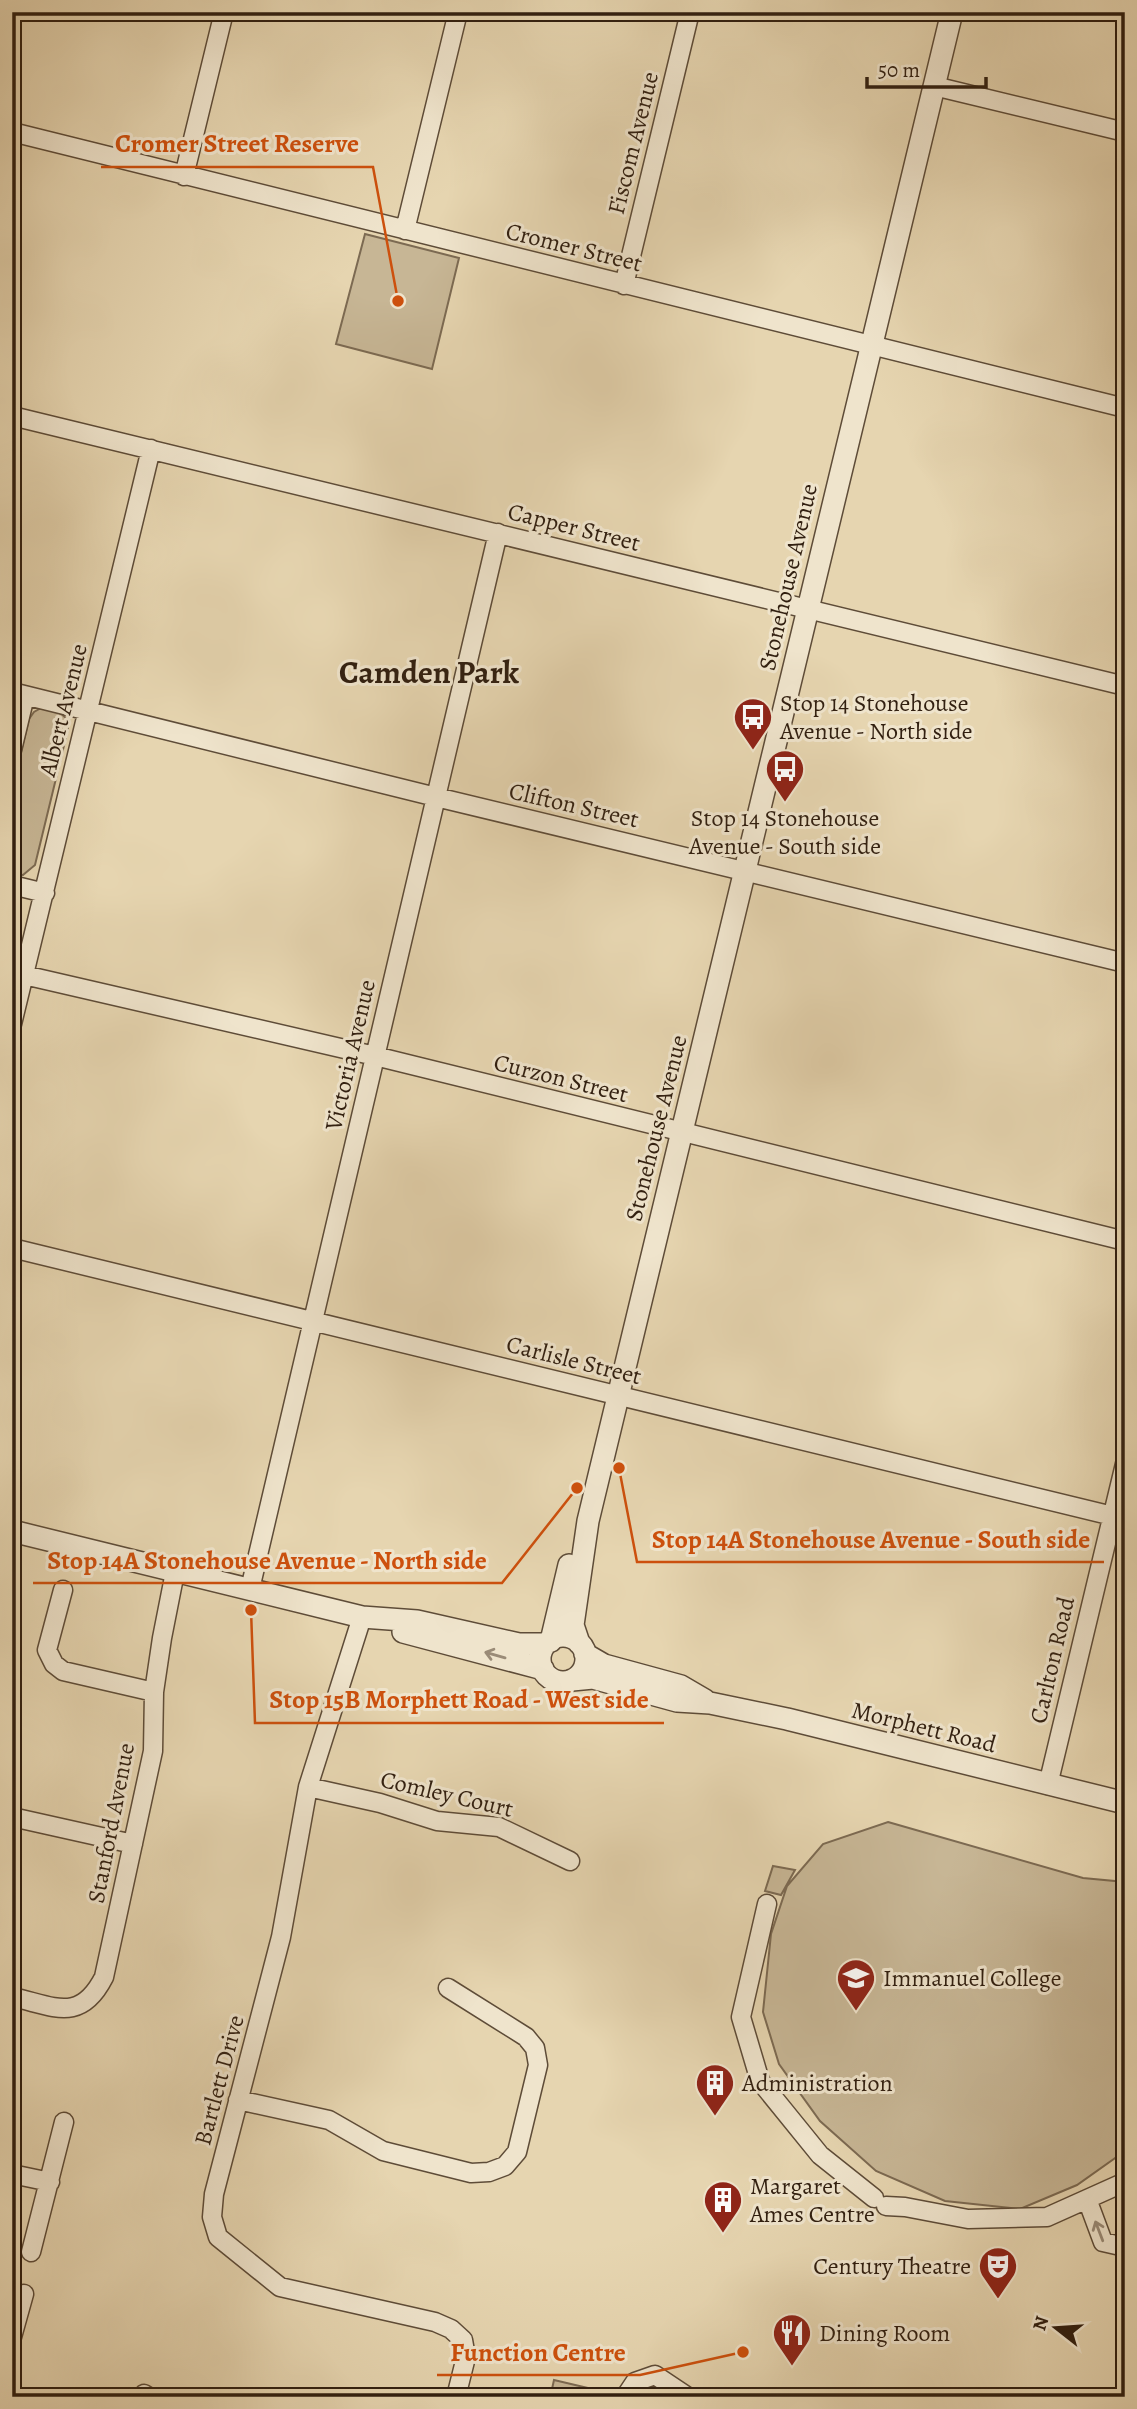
<svg xmlns="http://www.w3.org/2000/svg" width="1137" height="2409" font-family="Alegreya,serif">
<style>
.green{fill:#c7b695;stroke:#7c6a52;stroke-width:2}
.lines{fill:none;stroke-linecap:round;stroke-linejoin:round}
.minor-casing{stroke:#5e4c38;stroke-width:21}
.tertiary-casing{stroke:#5e4c38;stroke-width:24}
.minor{stroke:#efe4cc;stroke-width:18}
.tertiary{stroke:#efe4cc;stroke-width:21}
.oneway{stroke:#9a8b77}
.labels{text-anchor:middle;stroke-width:6;stroke-linejoin:round;paint-order:stroke}
.street-label{font-size:24px;fill:#311f10;stroke:#efe4cc}
.poi-label{font-size:24px;fill:#311f10;stroke:#efe4cc;text-anchor:start}
.district-label{font-size:32px;font-weight:bold;fill:#311f10;stroke:#efe4cc}
.leader{fill:none;stroke:#cd500d;stroke-width:2.5}
.callout-dot{fill:#cd500d;stroke:#efe4cc;stroke-width:2.5}
.callout-label{font-size:26px;text-anchor:middle;font-weight:bold;fill:#cd500d;stroke:#efe4cc;stroke-width:6;stroke-linejoin:round;paint-order:stroke}
</style>
<rect width="100%" height="100%" fill="#e6d5b0"/>
<filter id="stains"><feTurbulence type="fractalNoise" baseFrequency=".00286" numOctaves="4"/><feColorMatrix values="0 0 0 0 .2 0 0 0 0 .09 0 0 0 0 .02 0 0 0 .5 -.17"/></filter>
<radialGradient id="worn" r=".72"><stop offset=".6" stop-color="#630" stop-opacity="0"/><stop offset="1" stop-color="#630" stop-opacity=".3"/></radialGradient>
<!-- green -->
<path class="green" d="M365,234L459,258L432,369L336,344Z
M41,708C56,712 68,711 68,729L35,865L23,875L12,874V788L29,719L34,712Z
M888,1822L1083,1878L1125,1882V2151L1077,2185L1020,2209L945,2201L876,2171L820,2121L779,2064L763,2012L771,1934L787,1886L823,1844Z
M773,1866L795,1870L781,1895L765,1891Z
M554,2380L588,2388L586,2397L552,2389Z"/>
<g class="lines">
<!-- minor casing -->
<g class="minor-casing">
<path id="minor" d="M934,86L1125,132
M12,132L1125,408
M184,176L224,12
M405,230L458,12
M624,285L690,12
M12,416L1125,686
M12,692L436,797L1125,963
M12,750L25,696
M12,885L45,893
M24,975L375,1056L1125,1241
M12,1024L151,449
M12,1248L1125,1519
M250,1589L498,533
M63,1590L47,1650L54,1664L63,1671L154,1692
M362,1617L308,1787L281,1937L214,2194L212,2217L218,2237L280,2287L435,2322L451,2329L463,2340L466,2357L456,2397
M1048,1785L1125,1464
M308,1787L380,1803L437,1821L499,1827L570,1861
M12,1817L133,1844
M767,1904L741,2017L760,2081L820,2155L874,2198
M12,1997C54,2006 80,2024 104,1977L153,1751L154,1692L162,1638L175,1572
M238,2100L329,2120L383,2151L471,2173L489,2172L505,2166L517,2152L538,2065L535,2048L526,2037L448,1988
M12,2174L50,2182
M1087,2199L1103,2242L1125,2247
M886,2206L905,2207L968,2219L1047,2217L1125,2182
M31,2252L64,2122
M12,2337L24,2294
M144,2394L149,2397
M625,2397L635,2382L655,2375L688,2397"/>
</g>
<!-- tertiary casing -->
<g class="tertiary-casing">
<path id="tertiary" d="M12,1531L362,1617L417,1621L519,1644H546
M403,1632L543,1669
M540 1659a23 23 0 1 1 46 0a23 23 0 1 1-46 0Z
M551,1641L569,1565
M579,1643L573,1625L588,1521L952,12
M585,1654L604,1665L681,1686L705,1700
M572,1680L593,1678L677,1701L710,1703L787,1719L1125,1803"/>
</g>
<!-- minor -->
<use href="#minor" class="minor"/>
<!-- tertiary -->
<use href="#tertiary" class="tertiary"/>
</g>
<!-- one-way arrows -->
<defs><path id="oneway-shaft" d="M-6 0H5M1.5-3L5.5 0L1.5 3" fill="none" stroke-width="1.6" stroke-linecap="round" stroke-linejoin="round" transform="scale(1.75)"/></defs>
<g class="oneway">
<use href="#oneway-shaft" transform="translate(495 1655) rotate(-164)"/>
<use href="#oneway-shaft" transform="translate(1099 2231) rotate(-111)"/>
</g>
<!-- icons -->
<defs>
<g id="bus-pin" transform="scale(2.0125)"><path d="M0 17L-7.5 6A9.5 9.5 0 1 1 7.5 6Z" fill="#8f2418" stroke="#efe4cc"/><path d="M-5-6H5V4H4V6H2V4H-2V6H-4V4H-5ZM-3.5-4V0h7V-4ZM-3.5 1.2v1.5H-2V1.2ZM2 1.2v1.5H3.5V1.2Z" fill="#fff"/></g>
<g id="school-pin" transform="scale(2.0125)"><path d="M0 17L-7.5 6A9.5 9.5 0 1 1 7.5 6Z" fill="#8f2418" stroke="#efe4cc"/><path d="M0-5L7-2L0 1L-7-2ZM-4 1L0 2.5L4 1V4Q0 6-4 4Z" fill="#fff"/></g>
<g id="building-pin" transform="scale(2.0125)"><path d="M0 17L-7.5 6A9.5 9.5 0 1 1 7.5 6Z" fill="#8f2418" stroke="#efe4cc"/><path d="M-4-6H4V6H1V3H-1V6H-4ZM-2.5-4.3h1.7v1.8h-1.7ZM.8-4.3h1.7v1.8H.8ZM-2.5-1h1.7V.8h-1.7ZM.8-1h1.7V.8H.8Z" fill="#fff"/></g>
<g id="theatre-pin" transform="scale(2.0125)"><path d="M0 17L-7.5 6A9.5 9.5 0 1 1 7.5 6Z" fill="#8f2418" stroke="#efe4cc"/><path d="M-5-5.5Q0-4 5-5.5V0Q5 5 0 6Q-5 5-5 0ZM-3.3-2.5H-1v1.5H-3.3ZM1-2.5H3.3v1.5H1ZM-2.8 1Q0 5.5 2.8 1Z" fill="#fff"/></g>
<g id="restaurant-pin" transform="scale(2.0125)"><path d="M0 17L-7.5 6A9.5 9.5 0 1 1 7.5 6Z" fill="#8f2418" stroke="#efe4cc"/><path d="M-5-6h1v4h1v-4h1v4h1v-4h1v5L-1.5 .5V6h-2V.5L-5-1ZM5-6V6H3V1.5H1.5Q1.5-4 5-6Z" fill="#fff"/></g>
</defs>
<g fill-rule="evenodd">
<use href="#bus-pin" x="753" y="717"/>
<use href="#bus-pin" x="785" y="769"/>
<use href="#school-pin" x="856" y="1978"/>
<use href="#building-pin" x="715" y="2083"/>
<use href="#building-pin" x="723" y="2200"/>
<use href="#theatre-pin" x="998" y="2266"/>
<use href="#restaurant-pin" x="792" y="2333"/>
</g>
<g class="labels">
<!-- street labels -->
<g class="street-label">
<text transform="translate(633 143) rotate(-76)" y="8">Fiscom Avenue</text>
<text transform="translate(574 247) rotate(14)" y="8">Cromer Street</text>
<text transform="translate(574 527) rotate(14)" y="8">Capper Street</text>
<text transform="translate(788 577) rotate(-77)" y="8">Stonehouse Avenue</text>
<text transform="translate(63 710) rotate(-76)" y="8">Albert Avenue</text>
<text transform="translate(574 805) rotate(13)" y="8">Clifton Street</text>
<text transform="translate(350 1055) rotate(-77)" y="8">Victoria Avenue</text>
<text transform="translate(561 1078) rotate(14)" y="8">Curzon Street</text>
<text transform="translate(656 1128) rotate(-76)" y="8">Stonehouse Avenue</text>
<text transform="translate(574 1360) rotate(14)" y="8">Carlisle Street</text>
<text transform="translate(1052 1660) rotate(-77)" y="8">Carlton Road</text>
<text transform="translate(924 1727) rotate(14)" y="8">Morphett Road</text>
<text transform="translate(447 1794) rotate(13)" y="8">Comley Court</text>
<text transform="translate(111 1823) rotate(-79)" y="8">Stanford Avenue</text>
<text transform="translate(219 2080) rotate(-75)" y="8">Bartlett Drive</text>
</g>
<!-- poi labels -->
<g class="poi-label">
<text x="780" y="711">Stop 14 Stonehouse<tspan x="780" dy="28">Avenue - North side</tspan></text>
<text x="785" y="826" text-anchor="middle">Stop 14 Stonehouse<tspan x="785" dy="28">Avenue - South side</tspan></text>
<text x="883" y="1986">Immanuel College</text>
<text x="742" y="2091">Administration</text>
<text x="750" y="2194">Margaret<tspan x="750" dy="28">Ames Centre</tspan></text>
<text x="971" y="2274" text-anchor="end">Century Theatre</text>
<text x="819" y="2341">Dining Room</text>
</g>
<!-- district labels -->
<g class="district-label">
<text x="429" y="683">Camden Park</text>
</g>
</g>
<!-- callouts -->
<path class="leader" d="M398 301L373 167H101M619 1468L637 1562H1104M577 1488L502 1583H33M251 1610L255 1723H664M743 2352L640 2375H437"/>
<g class="callout-dot">
<circle cx="398" cy="301" r="7"/>
<circle cx="619" cy="1468" r="7"/>
<circle cx="577" cy="1488" r="7"/>
<circle cx="251" cy="1610" r="7"/>
<circle cx="743" cy="2352" r="7"/>
</g>
<g class="callout-label">
<text x="237" y="152">Cromer Street Reserve</text>
<text x="871" y="1548">Stop 14A Stonehouse Avenue - South side</text>
<text x="267" y="1569">Stop 14A Stonehouse Avenue - North side</text>
<text x="459" y="1708">Stop 15B Morphett Road - West side</text>
<text x="538" y="2361">Function Centre</text>
</g>
<!-- margin -->
<rect width="1137" height="2409" fill="none" stroke="#e6d5b0" stroke-width="42"/>
<rect x="14" y="14" width="1109" height="2381" fill="none" stroke="#311f10" stroke-width="3.5"/>
<rect x="21" y="21" width="1095" height="2367" fill="none" stroke="#311f10" stroke-width="2"/>
<!-- north arrow -->
<g transform="translate(1056 2328) rotate(287)" stroke="#efe4cc" stroke-width="5" paint-order="stroke">
<path d="M0-5L12 26L0 18L-12 26Z" fill="#311f10"/>
<text y="-10" font-size="19" font-weight="bold" text-anchor="middle" fill="#311f10">N</text>
</g>
<!-- scale -->
<path d="M867 77v10h119v-10" fill="none" stroke="#311f10" stroke-width="3.5"/>
<text x="878" y="77" font-size="21" fill="#311f10" stroke="#efe4cc" stroke-width="5" paint-order="stroke">50 m</text>
<rect width="100%" height="100%" filter="url(#stains)"/>
<rect width="100%" height="100%" fill="url(#worn)"/>
</svg>
